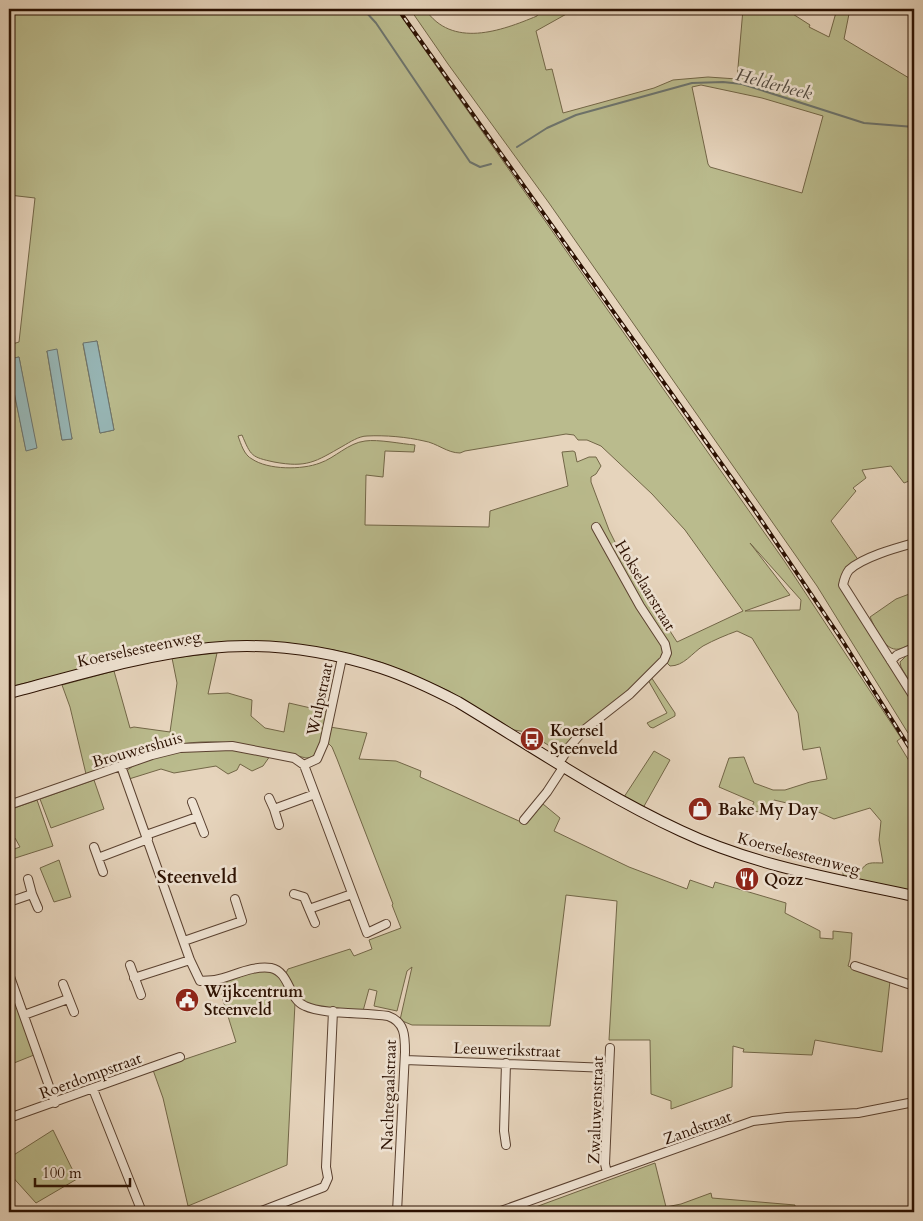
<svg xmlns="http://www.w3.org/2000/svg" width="923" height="1221" font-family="Cardo,serif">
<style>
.green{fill:#babb8d;stroke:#726647;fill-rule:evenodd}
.water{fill:#97b7b7;stroke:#6c746e}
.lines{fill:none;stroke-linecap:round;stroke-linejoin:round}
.stream{stroke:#6c746e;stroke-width:2}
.street-casing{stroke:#5a4130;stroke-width:10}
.secondary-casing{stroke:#2b1001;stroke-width:12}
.street{stroke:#efe3d3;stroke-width:8}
.secondary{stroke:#efe3d3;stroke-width:10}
.rail-casing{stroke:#2b1001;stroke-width:4}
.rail{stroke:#efe3d3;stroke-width:2;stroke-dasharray:5.5;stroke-linecap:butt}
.labels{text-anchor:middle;stroke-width:5;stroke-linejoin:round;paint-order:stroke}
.street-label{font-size:16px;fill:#2b1001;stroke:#efe3d3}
.poi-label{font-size:16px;font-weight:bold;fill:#2b1001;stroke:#efe3d3;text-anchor:start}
.water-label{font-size:18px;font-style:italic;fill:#514a41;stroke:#efe3d3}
.quarter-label{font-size:19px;font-weight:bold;fill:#2b1001;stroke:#efe3d3}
</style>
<rect width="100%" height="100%" fill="#e6d4bc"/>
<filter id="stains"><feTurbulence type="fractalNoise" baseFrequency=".004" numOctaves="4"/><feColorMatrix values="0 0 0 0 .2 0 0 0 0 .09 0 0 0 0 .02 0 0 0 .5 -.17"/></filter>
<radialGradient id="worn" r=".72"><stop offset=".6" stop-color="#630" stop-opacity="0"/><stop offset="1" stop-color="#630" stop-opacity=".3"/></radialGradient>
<!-- green -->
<path class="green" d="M9,9H352L362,10V9H396L785,562L901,738L897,741L914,769V813L912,814L914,818V891L843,877V869L861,871C866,861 872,863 883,863L879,840L881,821L870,808L834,819L812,809L774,800L771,813L750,811L754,802L719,787L729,758L744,757L754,783L773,790H785L810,782L827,779L820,747L803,750L798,713L752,638L737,631C726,635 714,640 703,646C692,653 684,666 670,666L666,662L663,645L664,652L662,659L628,693L593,719L575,735L558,757L548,745L537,738L526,732L514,730L449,691L404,671L380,662L334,650L288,643L245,641L154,652L9,687V367L26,450L36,448L19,357L9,359V345L19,342L35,198L9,195V197ZM97,341L114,430L100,433L83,344ZM47,351L72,438V439L62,440ZM566,434L574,435L578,440H587L601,446L652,494L685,530L743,611L677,642L621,554L609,530L591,482V477L596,474L601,466L596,457H589L577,462L575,452L573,451L562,452L568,486L490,511L489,527L365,525L366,475L383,477L385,451L414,452L415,445C402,444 378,439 365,441C348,443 335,458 320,463C302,470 268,470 252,459C244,455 241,444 238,436L242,435C251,456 251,457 274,462C307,468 315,462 343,446C350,442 359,436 367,436C385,435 407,437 424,441C437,443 447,453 460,453L465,451ZM750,543L801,600L800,610L745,611L790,595Z
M410,9H425C452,49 501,31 537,16L540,9H569L570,12L536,31L546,70L552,69L563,113L654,88L673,80L708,77L737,79L743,9H785L810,25L809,27L829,37L837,9H850L844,39L914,81V479L904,483L891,466L862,470L866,478L853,488L856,491L831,521L859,561C849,570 838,574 841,589L914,704V735L912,732L908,733L817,586L549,203L448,64ZM701,85L762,98L823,116L802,193L710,167L708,164L692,87Z
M912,593L914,603V644C908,644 904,648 899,649C884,652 875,627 870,617L896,599Z
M914,652V689L901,667L900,662L908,654Z
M217,653L208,694L228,693L252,700L251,716L265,728L284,732L289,703L328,712C324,726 324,758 306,758C265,748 219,736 177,745C148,750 115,764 86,774L70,707L62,685L114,671L130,728L134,727L170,732L177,683L172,658Z
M651,677L675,713V716L653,728L650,727L647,723L667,713L648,680Z
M330,727L367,733L359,759L396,761L421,771L420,777L519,821L526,823L543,804L560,818L554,831L629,867L687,889L690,880L713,888L715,882L786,903L785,913L820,931V938L833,939V931L852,933L850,959L848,966L890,981L882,1052L815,1040L812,1055L743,1052L744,1049L733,1046L732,1087L671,1109V1101L651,1094L650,1040H609L617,901L566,895L550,1026L412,1025L400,1020L412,967L407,971L397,1011L374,1006L377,991L369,989L363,1011L316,1007L302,1002L285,975L288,969L350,949L354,956L372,949L369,940L401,928L392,905L393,904L337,759L332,747L327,742Z
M203,749H233L270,756L263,766L252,771L240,764L237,770L228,774L216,766L174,773L161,769L129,779L126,772C138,757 184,751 203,749Z
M654,751L670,760L643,808L624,797Z
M94,780L104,809L51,828L40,799Z
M37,800L53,846L9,860V851L20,847L15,838L9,839V810Z
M59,860L71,897L54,902L40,868Z
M260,970H267L277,974L295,1003L287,1165L188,1206L163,1098L153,1070L236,1042L218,984Z
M9,984L34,1055L9,1065Z
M53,1130L77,1179L36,1203L9,1173V1158Z
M655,1163L666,1207L681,1204L711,1193L712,1198L795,1205V1212H522Z"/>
<!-- water -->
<path class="water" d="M97,341L114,430L100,433L83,343Z
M57,349L72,439L62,440L47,351Z
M19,357L37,448L26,451L9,367V359Z"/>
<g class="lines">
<!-- stream -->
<path class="stream" d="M357,9L365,11L376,23L470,162L480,167L491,164
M517,147L547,128L576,115L692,83L723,82L742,84L864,123L914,127"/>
<!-- street casing -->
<g class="street-casing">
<path id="street" d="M914,543C896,548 863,557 849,570C846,574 844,580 843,585L914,697
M342,658L324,743L317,759L304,765L367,933L386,924
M891,661L897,655L914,648
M559,763L570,746L584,730L630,694L664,660L667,653L665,644L640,606L596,527
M121,766L190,960L200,981C205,980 210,981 215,980C232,977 252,965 271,968C290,972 288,999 305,1006C324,1015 366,1012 388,1016C405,1022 405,1036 405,1052L397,1212
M269,798L274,809
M192,802L204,833
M9,805L152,755L180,748L232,746L294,758L304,765
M524,820L547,792L564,766
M279,825L274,809L315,794
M146,835L197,817
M94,847L103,872
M98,858L148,839
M32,894L38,908
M294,894L304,897L309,909
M9,902L32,894L28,879
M315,923L309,909L352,894
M184,941L242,921L235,899
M130,965L141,995
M855,966L914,986
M9,974L55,1103
M134,978L190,960
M63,984L74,1012
M24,1015L68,999
M405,1060L609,1068
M93,1089L142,1212
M9,1118L180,1057
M506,1145L504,1131L506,1063
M607,1173L605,1164L610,1048
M259,1212L324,1187L328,1178L326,1167L333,1011
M498,1212L753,1121L787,1117L858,1113L914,1102"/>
</g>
<!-- secondary casing -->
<g class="secondary-casing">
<path id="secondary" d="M9,693C75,676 141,655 209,648C266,642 327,651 381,668C408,677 433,689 458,702C531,746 603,795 681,831C755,866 835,879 914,896"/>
</g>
<!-- street -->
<use href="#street" class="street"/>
<!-- secondary -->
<use href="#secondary" class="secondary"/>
<!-- rail casing -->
<g class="rail-casing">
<path id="rail" d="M398,9L753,508L842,640L914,755"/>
</g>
<!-- rail -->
<use href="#rail" class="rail"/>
</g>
<!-- icons -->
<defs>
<g id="bus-disc" transform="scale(1.25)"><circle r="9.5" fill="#8f2418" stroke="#efe3d3"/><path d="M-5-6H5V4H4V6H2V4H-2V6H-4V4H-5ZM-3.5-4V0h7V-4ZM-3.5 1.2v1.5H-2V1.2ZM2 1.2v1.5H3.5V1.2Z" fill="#fff"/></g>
<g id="shop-disc" transform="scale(1.25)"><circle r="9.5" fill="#8f2418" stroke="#efe3d3"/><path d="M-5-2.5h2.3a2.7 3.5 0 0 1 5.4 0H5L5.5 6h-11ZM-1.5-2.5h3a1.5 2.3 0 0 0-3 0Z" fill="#fff"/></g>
<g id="restaurant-disc" transform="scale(1.25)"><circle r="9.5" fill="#8f2418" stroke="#efe3d3"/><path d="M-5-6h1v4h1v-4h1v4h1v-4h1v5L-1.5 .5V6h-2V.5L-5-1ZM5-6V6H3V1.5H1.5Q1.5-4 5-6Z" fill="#fff"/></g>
<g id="civic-disc" transform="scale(1.25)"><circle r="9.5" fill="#8f2418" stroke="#efe3d3"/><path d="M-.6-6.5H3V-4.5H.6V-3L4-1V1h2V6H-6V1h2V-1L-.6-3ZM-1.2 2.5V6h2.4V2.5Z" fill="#fff"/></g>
</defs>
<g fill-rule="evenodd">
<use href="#bus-disc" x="532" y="739"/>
<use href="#shop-disc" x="700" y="809"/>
<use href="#restaurant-disc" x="747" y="879"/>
<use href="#civic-disc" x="187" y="1000"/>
</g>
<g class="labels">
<!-- street labels -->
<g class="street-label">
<text transform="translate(646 585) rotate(59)" y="6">Hokselaarstraat</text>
<text transform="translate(139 648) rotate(-12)" y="6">Koerselsesteenweg</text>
<text transform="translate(319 699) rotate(-78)" y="6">Wulpstraat</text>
<text transform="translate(137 749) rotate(-16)" y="6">Brouwershuis</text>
<text transform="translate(799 853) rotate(15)" y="6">Koerselsesteenweg</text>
<text transform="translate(507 1049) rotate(2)" y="6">Leeuwerikstraat</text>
<text transform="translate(90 1075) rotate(-20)" y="6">Roerdompstraat</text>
<text transform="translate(388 1095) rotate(-88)" y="6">Nachtegaalstraat</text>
<text transform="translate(595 1110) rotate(-88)" y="6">Zwaluwenstraat</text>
<text transform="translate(697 1127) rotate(-20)" y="6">Zandstraat</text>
</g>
<!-- poi labels -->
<g class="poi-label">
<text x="550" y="736">Koersel<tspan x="550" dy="18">Steenveld</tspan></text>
<text x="718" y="815">Bake My Day</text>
<text x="764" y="885">Qozz</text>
<text x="204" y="997">Wijkcentrum<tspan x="204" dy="18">Steenveld</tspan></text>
</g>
<!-- water labels -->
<g class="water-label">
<text transform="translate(774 84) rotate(15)" y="6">Helderbeek</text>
</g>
<!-- quarter labels -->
<g class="quarter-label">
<text x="197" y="883">Steenveld</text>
</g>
</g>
<!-- margin -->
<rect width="923" height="1221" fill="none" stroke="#e6d4bc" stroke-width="30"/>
<rect x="10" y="10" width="903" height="1201" fill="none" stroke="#2b1001" stroke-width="2.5"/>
<rect x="15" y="15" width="893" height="1191" fill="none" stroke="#2b1001"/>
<!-- scale -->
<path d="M35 1178v8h95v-8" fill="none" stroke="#2b1001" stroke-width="2.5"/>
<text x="42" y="1178" font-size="15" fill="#2b1001" stroke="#efe3d3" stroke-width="4" paint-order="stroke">100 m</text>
<rect width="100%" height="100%" filter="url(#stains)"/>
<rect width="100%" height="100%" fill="url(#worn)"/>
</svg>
